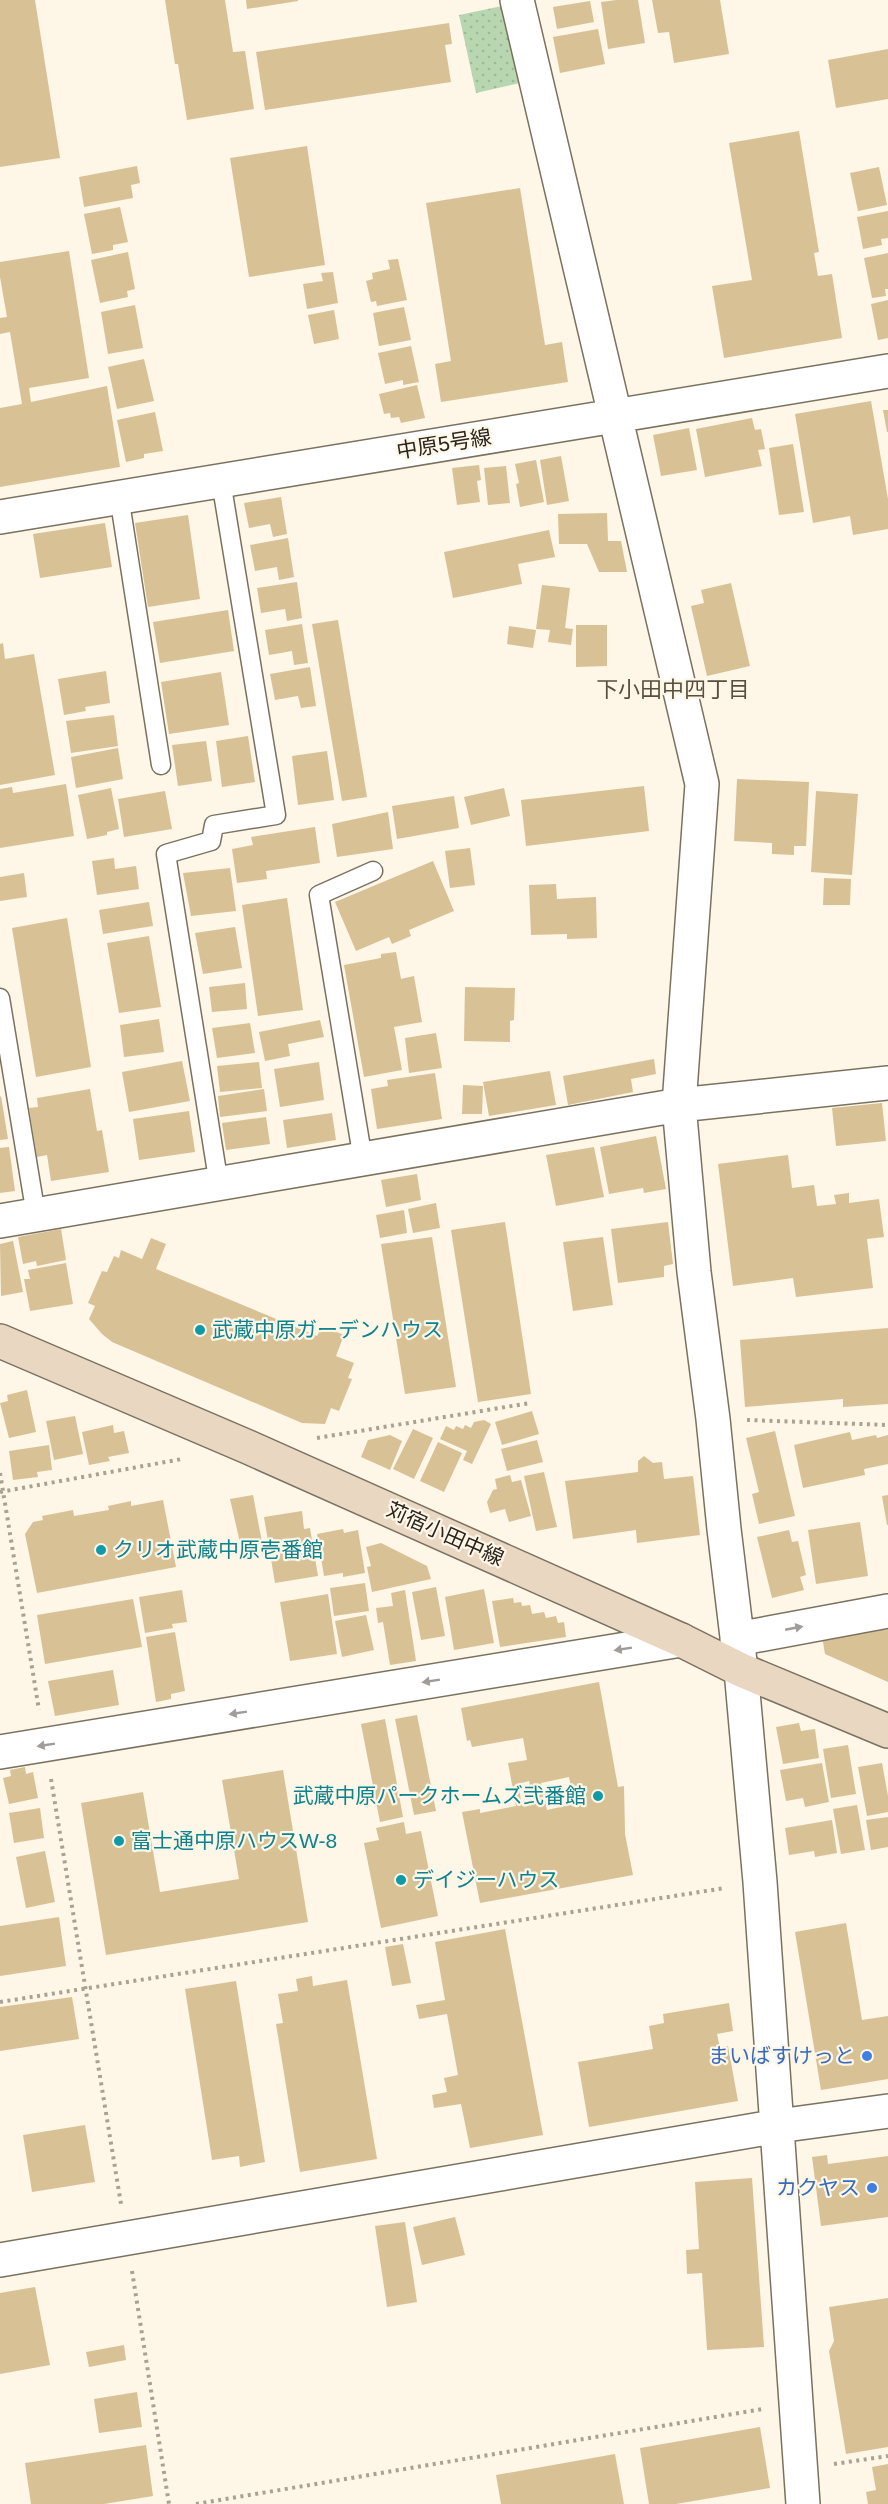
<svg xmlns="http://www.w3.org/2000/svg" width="888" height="2504" font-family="Arial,'Noto Sans JP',sans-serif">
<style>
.park{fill:url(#park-dots)}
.building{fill:#d9c196;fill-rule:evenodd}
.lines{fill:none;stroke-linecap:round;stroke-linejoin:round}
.lane-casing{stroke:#7a7161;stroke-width:21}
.street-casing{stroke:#7a7161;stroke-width:36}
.secondary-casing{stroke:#7a7161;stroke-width:36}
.path{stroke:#a8a296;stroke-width:4;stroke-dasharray:3 4.5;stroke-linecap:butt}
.lane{stroke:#fff;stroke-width:18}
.street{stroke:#fff;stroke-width:33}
.secondary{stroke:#e9d7c2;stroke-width:33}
.oneway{fill:#9f9d9a}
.culture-dot{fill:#0f9aa8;stroke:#fef6e7;stroke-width:2}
.shop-dot{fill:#3f7fe0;stroke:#fef6e7;stroke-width:2}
.labels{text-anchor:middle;stroke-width:4.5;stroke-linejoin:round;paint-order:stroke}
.street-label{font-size:21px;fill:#29261f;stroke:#fef6e7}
.culture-label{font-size:21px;fill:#0d838f;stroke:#fef6e7;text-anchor:start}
.shop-label{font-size:21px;fill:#366cbe;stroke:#fef6e7;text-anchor:end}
.neighbourhood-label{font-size:22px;fill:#574f3f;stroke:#fef6e7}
</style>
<defs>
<pattern id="park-dots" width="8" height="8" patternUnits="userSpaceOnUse" patternTransform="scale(1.5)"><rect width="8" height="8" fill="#b8d7b1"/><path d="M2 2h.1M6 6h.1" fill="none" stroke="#9eb898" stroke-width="1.8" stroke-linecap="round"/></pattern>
</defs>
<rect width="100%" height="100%" fill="#fef6e7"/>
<!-- park -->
<path class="park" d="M502,6L520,83L476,93L459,15Z"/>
<!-- building -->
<path class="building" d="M0,0H35L60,158L0,167Z
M165,0H225L233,52L245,51L254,109L187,120L178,64H175Z
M246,0H298V1L247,9Z
M616,0H638L645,43L608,49L601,2Z
M652,0H720L729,54L674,63L669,32L658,33Z
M590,1L594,22L557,29L553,7Z
M449,23L452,44L445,45L451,82L265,110L256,52Z
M598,29L605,64L560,73L553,37Z
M888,49V99L836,108L828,60Z
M799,131L819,252L814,253L818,276L832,274L842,338L724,358L712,286L752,280L729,143Z
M307,146L325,265L249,277L230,158Z
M137,166L140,183L131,185L133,198L84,207L79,177Z
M879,167L887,205L858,211L850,173Z
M520,188L545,345L562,342L568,382L441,402L435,364L451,361L426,203Z
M120,207L128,242L113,245V250L92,254L84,214Z
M888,211V238L881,239L882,245L863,249L857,217Z
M69,251L89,378L29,388L31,402L107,386L120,467L0,487V408L22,404L10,332L0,334V318L7,317L0,277V262Z
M128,252L135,289L127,291L128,297L100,303L91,260Z
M888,253V289H885L886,296L872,298L864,258Z
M398,259L407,300L377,306L376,301L371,302L366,281L373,279L372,273L390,269L388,260Z
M333,272L338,303L307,309L303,284L323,281L321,273Z
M888,300V338L878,340L871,304Z
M135,305L143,348L108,354L101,312Z
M404,307L411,340L379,346L373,313Z
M334,310L339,339L314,344L308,315Z
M411,346L419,382L403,385V380L385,384L378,353Z
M144,359L154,401L117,409L108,367Z
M417,385L425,418L401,423L399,417L391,418L390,413L384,414L379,394Z
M871,401L888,499V529L853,535L850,516L813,523L795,414Z
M883,410H888V432H887Z
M155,412L163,451L144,454V458L126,462L117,420Z
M752,418L755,430L761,429L765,449L758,450L762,466L705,477L696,429Z
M689,428L697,470L661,476L653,435Z
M793,444L804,512L779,515L769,448Z
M561,456L569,501L547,505L540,460Z
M536,460L544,502L520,507L516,484L519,483L515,464Z
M479,465L481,480L477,481L480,502L457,505L452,468Z
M506,466L510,503L488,505L484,468Z
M281,497L287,534L273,537L270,524L249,528L244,503Z
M607,513L608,541H621L627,572H599L587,544H559L558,514Z
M188,515L200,599L148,607L135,523Z
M105,523L112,567L40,578L33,534Z
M549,530L555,557L518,564L522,584L453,598L444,552Z
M288,538L294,577L279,580L277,567L255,571L250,545Z
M297,582L302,618L287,621L285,609L261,613L257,588Z
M731,583L750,666L707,676L691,606L704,603L701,590Z
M542,585L570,588L565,628L573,629L571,645L548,642L550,630L536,629Z
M228,610L234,651L160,663L153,622Z
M338,620L367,797L342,801L312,624Z
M302,624L308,663L294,665L292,651L269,655L265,630Z
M576,625H607V666L576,667Z
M509,626L536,630L533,648L507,644Z
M3,643L5,659L34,654L55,775L0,785V644Z
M310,667L316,706L301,708L298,696L275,700L270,674Z
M106,671L110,703L85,707L86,711L64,715L58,679Z
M221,672L229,725L169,734L161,682Z
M114,715L118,746L71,753L66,721Z
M248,736L255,782L222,787L216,741Z
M206,741L212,781L178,786L172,745Z
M118,748L123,779L76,788L71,757Z
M327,751L334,800L298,805L292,756Z
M737,779L809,782L806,846H794V855L772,854V843L734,841Z
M66,784L74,836L0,848V789L12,787L13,793Z
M644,786L649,831L526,846L521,800Z
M111,788L119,829L107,832V835L87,839L78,795Z
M504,788L510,816L471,825L464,797Z
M165,791L172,829L124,837L118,799Z
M816,791L858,794L852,875L811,872Z
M454,796L459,828L397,839L392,806Z
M388,812L393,849L337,857L332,824Z
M315,827L320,863L266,871L267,879L237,883L232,849L253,845L251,837Z
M470,848L475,885L450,888L445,851Z
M114,858L115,869L136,866L139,889L97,895L92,861Z
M433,861L454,911L409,930L411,936L392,944L389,937L356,951L335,902Z
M230,868L236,911L191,916L183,873Z
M24,873L27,897L0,901V877Z
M824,878L851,879L850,905H823Z
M556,884L557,899L596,897L597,938L567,939V934L531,935L529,885Z
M287,898L303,1010L258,1016L242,905Z
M149,902L153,926L103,934L99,910Z
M67,918L91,1067L36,1077L12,928Z
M235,927L242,968L203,974L195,933Z
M149,936L161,1007L119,1013L107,943Z
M396,952L401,979L414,976L422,1022L394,1027L402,1070L364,1077L344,965L381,958V954Z
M245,983L247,1009L212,1012L209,987Z
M465,987L515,988L514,1020L510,1021V1042L464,1041Z
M159,1019L164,1052L124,1057L120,1025Z
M320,1020L324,1037L288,1044L290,1056L265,1061L259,1032Z
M250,1023L255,1053L217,1058L212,1028Z
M436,1033L442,1068L409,1073L405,1038Z
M654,1059L656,1074L631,1079L633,1092L568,1105L563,1076Z
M182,1061L190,1101L129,1112L122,1072Z
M259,1062L262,1088L220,1092L217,1066Z
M319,1062L324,1100L280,1107L274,1069Z
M550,1071L556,1105L489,1116L483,1082Z
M435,1073L442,1119L377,1129L371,1089L388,1086L387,1080Z
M463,1085L483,1086L482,1114H462Z
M90,1089L97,1131L102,1130L109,1172L51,1181L47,1155L37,1157L29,1108L38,1107L37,1098Z
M264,1089L267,1111L220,1117L218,1096Z
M1,1096L8,1139L0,1140V1097Z
M882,1103L886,1141L836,1146L832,1108Z
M189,1111L195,1152L139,1160L133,1119Z
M332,1113L336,1140L287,1148L283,1120Z
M266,1117L270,1144L226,1150L222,1123Z
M656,1136L666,1189L644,1193L643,1188L609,1194L600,1147Z
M9,1147L15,1191L0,1193V1148Z
M594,1147L604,1197L556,1206L546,1155Z
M788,1155L792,1188L814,1185L817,1206L836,1204L834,1195L849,1193V1203L879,1199L884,1237L867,1239L873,1288L796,1297L793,1278L733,1286L718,1164Z
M417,1174L421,1200L386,1207L381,1180Z
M436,1203L440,1228L413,1233L408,1209Z
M404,1210L407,1233L380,1238L376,1215Z
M505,1222L531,1394L478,1402L451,1230Z
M668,1222L673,1264L664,1266V1277L618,1283L611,1229Z
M61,1229L66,1260L37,1266L36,1261L23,1264L18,1237Z
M432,1237L456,1387L405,1394L381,1244Z
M603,1237L613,1305L573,1311L563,1242Z
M151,1238L166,1244L156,1269L317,1336L322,1326L344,1335L336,1356L354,1363L348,1378L352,1379L339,1411L331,1408L325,1424L302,1423L112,1342L102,1334L89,1319L95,1306L88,1303L102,1271L107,1272L114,1256L119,1258L121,1250L142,1259Z
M13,1241L23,1292L1,1296L0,1244Z
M66,1263L73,1304L30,1311L24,1279H30L28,1270Z
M888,1328V1404L843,1407V1399L745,1407L740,1340Z
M27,1390L36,1432L9,1438L0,1403L8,1401L7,1395Z
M532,1411L539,1434L502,1445L495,1422Z
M75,1416L83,1454L54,1460L46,1421Z
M484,1420L491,1424L472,1464L463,1460L467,1451L440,1439L446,1426L454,1430L456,1426L463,1429L465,1425L471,1428L474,1422Z
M113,1425L114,1433L124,1431L129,1453L108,1457L110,1461L89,1465L82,1432Z
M413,1429L433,1438L414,1479L393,1469Z
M775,1431L795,1516L759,1524L752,1494L759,1492L746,1438Z
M850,1432L852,1440L876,1435L877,1438L888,1435V1464L864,1469L865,1475L803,1488L794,1445Z
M390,1435L402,1441L390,1470L361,1457L368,1440Z
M537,1440L543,1462L507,1471L501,1449Z
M438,1442L462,1453L444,1492L420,1481Z
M49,1445L52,1470L37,1472L38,1477L13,1480L9,1451Z
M644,1456L653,1463L662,1462L664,1479L693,1476L700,1535L637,1543L636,1530L573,1539L565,1481L638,1472V1461Z
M544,1472L557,1527L536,1531L524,1476Z
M510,1475L512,1482L521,1480L531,1516L509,1522L505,1509L490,1513L487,1502L493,1490L497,1489L495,1479Z
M253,1495L262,1542L241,1547L230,1499Z
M888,1495V1525H887L882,1496Z
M163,1500L176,1567L37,1593L25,1534L33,1522L43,1520L42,1516L73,1510L74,1516L109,1510L108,1506L131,1501V1506Z
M302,1511L304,1529L310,1528L318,1576L275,1583L264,1517Z
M860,1522L868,1576L816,1584L808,1530Z
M343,1529L344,1533L358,1530L365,1573L343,1577V1573L324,1576L317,1534Z
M789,1530L792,1542L798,1541L806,1575L800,1577L804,1590L772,1598L757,1537Z
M381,1543L427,1566L431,1579L372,1592L367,1567L371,1566L366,1547Z
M365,1583L369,1611L334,1616L330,1588Z
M436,1587L445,1636L421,1640L412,1592Z
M484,1589L494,1643L454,1650L445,1597Z
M182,1590L187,1622L172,1624L173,1628L145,1633L139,1597Z
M405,1590L416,1661L390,1665L383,1622L378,1623L376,1608L393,1606L391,1593Z
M328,1594L337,1654L290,1661L280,1602Z
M513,1598L514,1603L521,1602L522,1606L530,1605L532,1614L544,1612L546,1618L556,1616L558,1623L564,1622L566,1637L500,1647L492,1601Z
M133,1599L142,1647L45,1664L37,1615Z
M366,1615L374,1650L342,1657L335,1621Z
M888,1626V1682L825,1654L822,1636Z
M175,1632L185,1691L171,1694V1699L156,1702L146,1637Z
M113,1670L119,1705L55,1716L48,1681Z
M599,1682L618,1787L624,1786L625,1834L633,1875L480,1903L462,1812L480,1809V1813L516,1806L508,1763L527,1760L523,1738L472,1747L470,1740L467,1741L461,1708ZM569,1777L574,1804L547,1810L541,1783ZM529,1781L534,1804L522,1806L518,1784Z
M417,1715L436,1811L414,1815L395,1719Z
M385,1719L403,1817L380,1822L361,1724Z
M799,1723L801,1731L815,1729L819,1758L783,1764L776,1727Z
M848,1745L856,1794L831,1798L823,1749Z
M822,1763L829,1802L805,1807L803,1798L786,1801L780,1770Z
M882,1763L888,1796V1812L867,1816L858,1767Z
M25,1767L26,1774L33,1772L38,1798L9,1804L3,1778L11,1776L10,1770Z
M283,1770L308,1922L106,1955L81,1803L143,1792L160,1892L239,1879L222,1780Z
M857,1805L865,1850L841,1854L833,1809Z
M40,1808L44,1838L14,1843L9,1813Z
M888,1817V1847L871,1850L866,1820Z
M832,1820L837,1853L815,1857L814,1851L789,1855L785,1828Z
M404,1822L406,1834L421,1831L438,1916L381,1928L364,1843L379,1840L376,1828Z
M45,1851L55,1902L26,1908L16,1857Z
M59,1917L66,1966L0,1976V1926Z
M846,1923L862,2020L888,2016V2079L821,2090L795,1932Z
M505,1929L543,2135L470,2148L461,2104L434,2108L432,2095L447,2092L444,2078L458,2075L447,2014L419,2019L416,2005L445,2000L435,1942Z
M403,1944L411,1983L392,1986L385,1947Z
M312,1976L313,1986L347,1980L377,2159L300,2172L276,2024L283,2023L278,1994L298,1991L296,1979Z
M236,1981L265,2162L240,2167L239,2156L212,2160L185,1989Z
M72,1997L79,2039L0,2051V2007Z
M729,2003L733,2031L717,2034L720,2048L728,2046L738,2101L589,2127L578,2062L653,2049L649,2026L664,2023L663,2014Z
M85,2125L95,2182L32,2192L23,2135Z
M827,2155L828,2164L888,2156V2217L821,2226L812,2157Z
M752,2178L764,2347L707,2350L702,2273L687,2274L686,2250L699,2249L695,2182Z
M455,2217L465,2255L422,2265L413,2227Z
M405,2222L417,2302L387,2307L375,2226Z
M35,2287L50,2365L0,2374V2293Z
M888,2298V2447L846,2454L829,2351L834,2341L829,2307Z
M124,2345L126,2360L89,2367L86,2352Z
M137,2392L142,2427L99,2433L94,2399Z
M760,2427L770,2488L676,2504H649L640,2448Z
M146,2445L153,2496L104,2504H31L25,2463Z
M615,2454L624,2504H501L496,2475Z
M888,2464V2504H868L866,2492L876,2490L872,2467Z"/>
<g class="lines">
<!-- lane casing -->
<g class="lane-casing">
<path id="lane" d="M119,496L161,765
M0,998L36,1215
M363,1160L319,895L373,871
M219,1185L166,854L211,841L214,825L276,815L221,481"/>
</g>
<!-- street casing -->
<g class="street-casing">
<path id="street" d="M517,0L702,784L679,1105L694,1272L713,1419L724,1529L741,1670L760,1882L803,2504
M0,517L888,371
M0,1221L679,1105L888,1083
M737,1639L888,1611
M0,1752L681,1640
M0,2260L778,2126L888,2111"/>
</g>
<!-- secondary casing -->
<g class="secondary-casing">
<path id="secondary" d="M0,1341L248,1447L681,1640L741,1670L888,1731"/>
</g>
<!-- path -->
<path class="path" d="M747,1420L888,1425
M317,1438L530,1403
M0,1473L39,1710
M0,1492L182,1459
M51,1779L121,2204
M0,2002L725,1888
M132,2271L169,2504
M834,2464L888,2456
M196,2504L763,2409"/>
<!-- lane -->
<use href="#lane" class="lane"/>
<!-- street -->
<use href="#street" class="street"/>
<!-- secondary -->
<use href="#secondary" class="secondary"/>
</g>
<!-- one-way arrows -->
<defs><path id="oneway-solid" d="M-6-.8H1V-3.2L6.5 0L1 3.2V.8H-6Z" transform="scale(1.5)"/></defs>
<g class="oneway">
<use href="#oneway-solid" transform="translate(794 1628) rotate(-11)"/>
<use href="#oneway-solid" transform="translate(623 1649) rotate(171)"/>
<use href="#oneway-solid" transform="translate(431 1681) rotate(171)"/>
<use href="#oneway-solid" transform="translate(238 1713) rotate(171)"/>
<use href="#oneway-solid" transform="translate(46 1745) rotate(171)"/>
</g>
<!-- markers -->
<g class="culture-dot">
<circle cx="200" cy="1330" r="6"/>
<circle cx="101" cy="1550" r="6"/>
<circle cx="598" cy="1796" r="6"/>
<circle cx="119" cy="1841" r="6"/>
<circle cx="401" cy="1880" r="6"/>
</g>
<g class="shop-dot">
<circle cx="867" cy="2056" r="6"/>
<circle cx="872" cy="2188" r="6"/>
</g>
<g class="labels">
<!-- street labels -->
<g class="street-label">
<text transform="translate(444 444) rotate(-9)" y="7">中原5号線</text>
<text transform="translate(445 1534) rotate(24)" y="7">苅宿小田中線</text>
</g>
<!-- culture labels -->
<g class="culture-label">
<text x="212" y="1337">武蔵中原ガーデンハウス</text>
<text x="113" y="1557">クリオ武蔵中原壱番館</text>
<text x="586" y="1803" text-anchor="end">武蔵中原パークホームズ弐番館</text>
<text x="131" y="1848">富士通中原ハウスW-8</text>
<text x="413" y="1887">デイジーハウス</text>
</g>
<!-- shop labels -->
<g class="shop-label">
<text x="855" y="2063">まいばすけっと</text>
<text x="860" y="2195">カクヤス</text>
</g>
<!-- neighbourhood labels -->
<g class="neighbourhood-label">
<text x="673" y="697">下小田中四丁目</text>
</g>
</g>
</svg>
